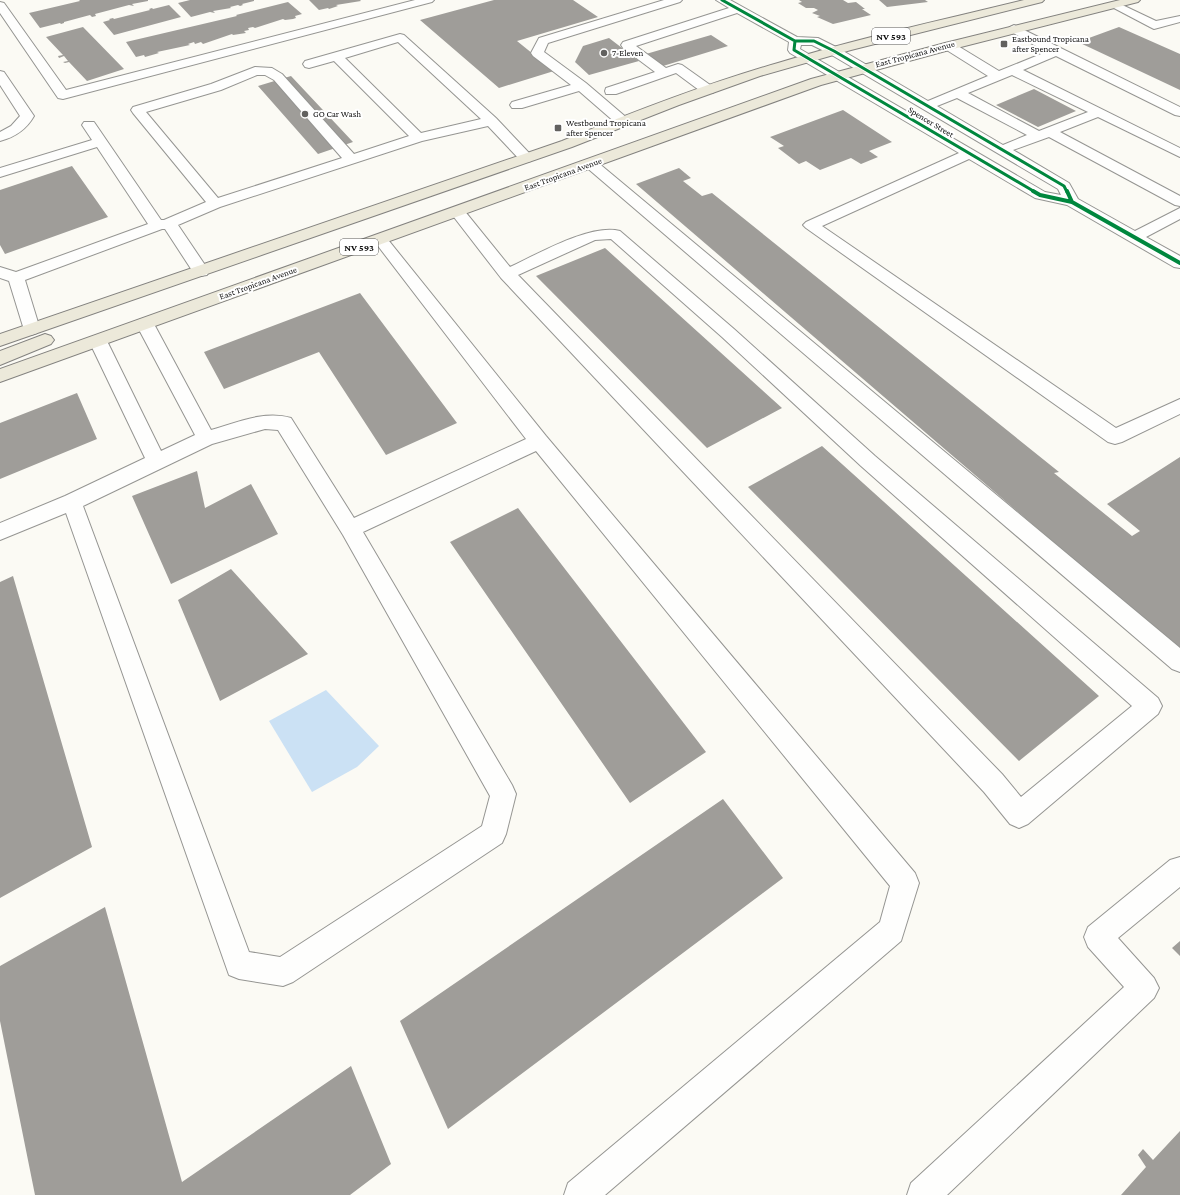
<svg xmlns="http://www.w3.org/2000/svg" width="1180" height="1195" font-family="'Crimson Pro',serif">
<style>
.water{fill:#cbe1f4}
.building{fill:#9f9d99}
.lines{fill:none;stroke-linecap:round;stroke-linejoin:round}
.minor-casing{stroke:#959592;stroke-width:2}
.major-casing{stroke:#83827f;stroke-width:2}
.minor{fill:#fefefd;fill-rule:evenodd}
.major{fill:#ece9da;fill-rule:evenodd}
.cycleway-far1-casing{stroke:#fff;stroke-width:4.5}
.cycleway-casing{stroke:#fff;stroke-width:6}
.cycleway-far1{stroke:#00873e;stroke-width:3}
.cycleway{stroke:#00873e;stroke-width:4}
.poi-dot{fill:#62615f;stroke:#fff;stroke-width:1.5}
.labels{text-anchor:middle;stroke-width:4;stroke-linejoin:round;paint-order:stroke}
.far-poi-label{font-size:9px;fill:#0f0f0f;stroke:#fff;text-anchor:start}
.far-street-label{font-size:9px;fill:#0f0f0f;stroke:#fff}
.shield{fill:#fff;stroke:#575757;stroke-width:1}
.shield-label{font-size:10px;font-weight:bold;fill:#0f0f0f}
</style>
<rect width="100%" height="100%" fill="#fbfaf4"/>
<!-- water -->
<path class="water" d="M326,690L379,746L357,767L312,792L269,721Z"/>
<!-- building -->
<path class="building" d="M79,0H148V1L132,4L134,6L129,5L95,14L96,16L92,17L90,15L64,22V23L61,24L60,23L40,28L29,13L80,1Z
M190,0H254V1L242,4L243,5L240,6L238,5L230,7L231,8L213,11L215,13L210,12L191,17L178,3Z
M309,0H360L361,1L336,5L338,6L329,9L328,8L319,10Z
M494,0H573L598,17L517,41L554,71L499,88L420,20Z
M799,0H843L848,3L856,2L865,9H862L871,15L833,24L817,17L820,16L812,13L818,10L814,8H806L798,3L802,2Z
M879,0H925L928,2L887,7Z
M288,2L302,14L295,16L296,18L293,19L285,20L283,19L255,28L253,27L248,28L249,30L244,31L246,33L233,35L232,34L203,44L201,42L195,44L194,42L188,44L190,45L157,52L159,53L145,57L144,55L136,57L126,42L237,16L236,15Z
M169,5L181,17L114,35L103,22L110,20L109,19L113,18L114,19L150,10L149,9L152,8L153,9Z
M83,27L124,69L87,81L69,62L65,63L63,62L68,61L64,56L59,58L58,56L63,55L46,37Z
M1119,27L1180,54V90L1078,42Z
M711,35L728,46L663,66L646,54Z
M609,38L639,61L589,75L575,62L583,46Z
M291,76L353,142L318,154L258,86Z
M1034,89L1076,111L1038,127L996,105Z
M843,110L892,142L869,151L878,157L861,164L851,158L820,170L806,161L799,164L778,148L784,146L770,137Z
M72,166L108,217L5,254L0,245V190Z
M679,168L691,178L683,181L702,196L712,193L1059,472L1054,473L1132,536L1140,531L1107,504L1180,457V651L636,184Z
M605,248L782,408L707,448L536,276Z
M360,293L457,423L386,455L319,352L224,389L204,352Z
M77,393L97,439L0,479V423Z
M822,446L1099,696L1019,761L748,487Z
M197,471L205,508L251,484L278,534L171,584L132,496Z
M518,508L706,752L630,803L450,542Z
M231,569L308,654L220,701L178,600Z
M13,576L92,847L0,898V582Z
M723,799L783,878L448,1129L400,1021Z
M105,907L182,1182L351,1066L391,1164L350,1195H35L0,1021V966Z
M1180,941V956L1172,948Z
M1180,1131V1195H1121L1146,1167L1138,1155L1143,1149L1153,1160Z"/>
<g class="lines">
<!-- minor casing -->
<g class="minor-casing">
<path id="minor" d="M415,0H434L432,2L63,99L58,98L0,13V2L4,3L66,90Z
M664,0H682L680,2L548,43L544,52L586,83L627,118L629,121L627,124H617L579,91L522,108H512L510,105L512,102L571,85L533,56L531,53L539,38Z
M716,0H730L797,37L818,38L838,48L928,101L988,76L945,49L943,46L945,43H953L999,71L1046,52L1010,31L1008,29L1010,27L1014,25L1180,107V116L1175,115L1056,56L1023,70L1180,148V157L1098,117L1060,132L1180,196V206L1175,205L1049,137L1013,150L1069,183L1078,199L1135,231L1180,208V219L1146,237L1180,256V268L1174,267L1067,205L1035,198L969,159L822,226L1116,428L1180,399V414L1122,442L1115,444L1108,442L806,228L803,225L806,222L959,153L790,53L788,50L789,42L737,13L636,46L666,68L678,64L682,65L713,87L714,90L713,93H703L676,73L616,94H606L605,91L606,88L655,72L623,48L621,45L623,42L729,8ZM801,45H812L830,54L1058,189L1061,195L1045,192L800,49ZM1012,75L1088,112L1039,131L968,93ZM957,98L1027,135L1003,145L937,106Z
M1116,2L1156,21L1180,16V22L1154,29L1150,27L1112,7L1110,5L1112,3Z
M400,34L404,35L496,118L531,155L533,158L531,161L526,162L521,161L488,126L422,141L220,207L178,225L209,271L207,275L201,276L195,275L165,229H162L25,280L40,329L37,333L31,335L25,333L9,281L0,278V267L16,272L148,224L97,147L0,177V168L92,140L82,125L84,122H94L161,220H164L206,202L133,113L131,110L133,107L211,84L255,67L272,68L282,74L354,154L409,136L334,61L309,68L305,67L303,64L305,61ZM398,42L481,119L421,133L345,58ZM257,75H265L274,80L342,158L218,198L146,112L221,90Z
M0,71L4,72L34,116C26,130 15,137 0,141V132L11,126L20,116L0,85Z
M591,160L596,161L1180,648V672L1172,669L586,167L584,164L586,161Z
M458,207L463,209L510,267C538,254 591,223 620,231L734,329L875,456L1158,698L1162,706L1158,714L1028,824L1019,828L1010,824L984,792L501,278L450,212L453,209ZM611,239L722,337L861,466L1132,706L1021,797L1002,774L518,275L595,240Z
M380,234L385,236L546,436L915,873L919,883L901,941L605,1195H564L568,1183L880,922L890,886L536,451L363,532L512,785L516,794L506,834L502,843L293,982L283,986L239,979L229,975L66,513L0,540V523L65,496L145,458L89,341L92,337L98,335L104,337L107,341L161,451L195,435L136,324L139,320L145,318L151,320L154,324L211,430C236,423 264,410 291,418L354,518L526,439L375,242L372,239L375,236ZM265,429L278,430L343,535L490,796L482,826L280,957L249,952L83,506L212,444Z
M1180,857V887L1118,938L1154,978L1159,988L1154,998L947,1195H907L911,1183L1124,987L1088,947L1084,937L1088,927L1170,860Z"/>
</g>
<!-- major casing -->
<g class="major-casing">
<path id="major" d="M1024,0H1044L1042,2L851,50L760,76L679,105L572,147L0,346V334L562,141C633,112 705,84 778,63C859,38 942,20 1024,0Z
M1120,0H1140L1138,2L953,49L821,85L0,382V369L811,79L945,43Z
M45,334L51,336L54,340L51,344L0,365V351Z"/>
</g>
<!-- minor -->
<use href="#minor" class="minor"/>
<!-- major -->
<use href="#major" class="major"/>
<!-- cycleway-far1 casing -->
<g class="cycleway-far1-casing">
<path id="cycleway-far1" d="M722,0L795,41H814L834,51L1064,186L1067,192
M795,41L794,50L1035,192"/>
</g>
<!-- cycleway casing -->
<g class="cycleway-casing">
<path id="cycleway" d="M1033,191L1040,195L1072,202L1180,263
M1067,191L1072,202"/>
</g>
<!-- cycleway-far1 -->
<use href="#cycleway-far1" class="cycleway-far1"/>
<!-- cycleway -->
<use href="#cycleway" class="cycleway"/>
</g>
<!-- markers -->
<g class="poi-dot">
<rect x="1000" y="40" width="8" height="8" rx="2"/>
<circle cx="604" cy="53" r="4"/>
<circle cx="305" cy="114" r="4"/>
<rect x="554" y="124" width="8" height="8" rx="2"/>
</g>
<g class="labels">
<!-- far-poi labels -->
<g class="far-poi-label">
<text x="1012" y="42">Eastbound Tropicana<tspan x="1012" dy="10">after Spencer</tspan></text>
<text x="612" y="56">7-Eleven</text>
<text x="313" y="117">GO Car Wash</text>
<text x="566" y="126">Westbound Tropicana<tspan x="566" dy="10">after Spencer</tspan></text>
</g>
<!-- far-street labels -->
<g class="far-street-label">
<text transform="translate(915 54) rotate(-15)" y="3">East Tropicana Avenue</text>
<text transform="translate(931 122) rotate(31)" y="3">Spencer Street</text>
<text transform="translate(563 174) rotate(-20)" y="3">East Tropicana Avenue</text>
<text transform="translate(258 283) rotate(-20)" y="3">East Tropicana Avenue</text>
</g>
<!-- shield labels -->
<g class="shield">
<rect x="872" y="28" width="38" height="16" rx="3"/>
<rect x="340" y="239" width="38" height="16" rx="3"/>
</g>
<g class="shield-label">
<text x="891" y="40">NV 593</text>
<text x="359" y="251">NV 593</text>
</g>
</g>
</svg>
